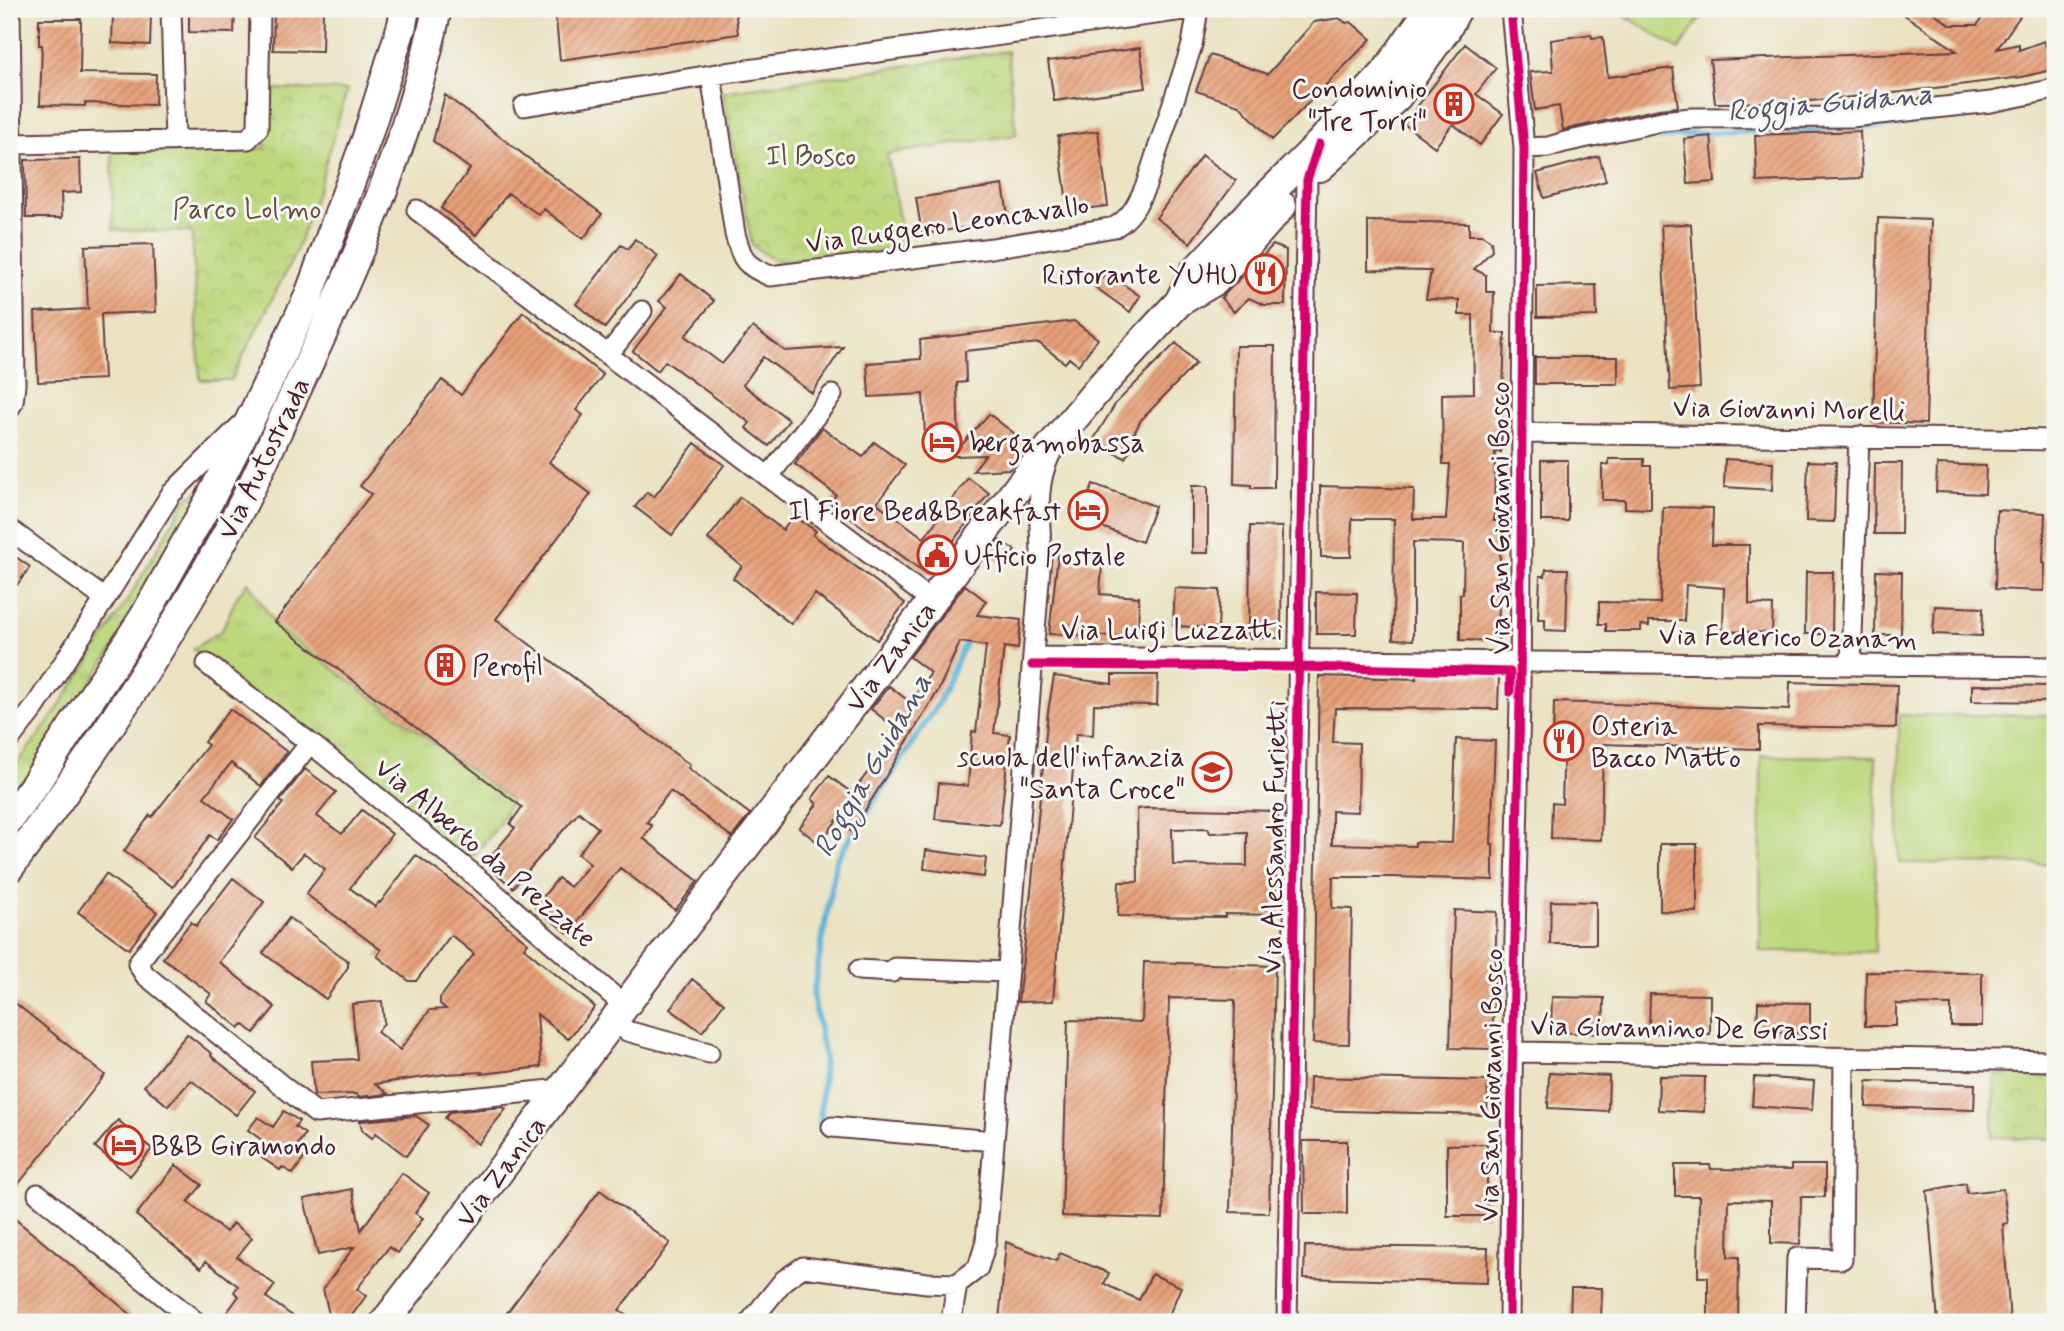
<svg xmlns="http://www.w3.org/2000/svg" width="2064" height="1331" font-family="Mynerve,sans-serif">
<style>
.grass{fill:url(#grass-tufts);stroke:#837b54;stroke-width:2}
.park{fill:url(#park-crowns);stroke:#837b54;stroke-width:2}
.garden{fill:#bcd77c;stroke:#837b54;stroke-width:2}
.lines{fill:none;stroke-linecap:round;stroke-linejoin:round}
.stream{stroke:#5ab1d7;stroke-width:6}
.building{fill:url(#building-hatch);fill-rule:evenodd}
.street-casing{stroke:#623c42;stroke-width:23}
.secondary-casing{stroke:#623c42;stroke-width:32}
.street{stroke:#fff;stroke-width:19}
.secondary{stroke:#fff;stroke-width:28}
.cycleway-casing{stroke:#f6f6f2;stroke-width:13}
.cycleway{stroke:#d6006c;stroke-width:9}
.labels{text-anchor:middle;stroke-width:6;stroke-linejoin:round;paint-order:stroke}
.poi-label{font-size:28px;fill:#4a1f2b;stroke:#f6f6f2;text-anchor:start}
.park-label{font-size:28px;fill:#664d3f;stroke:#f6f6f2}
.street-label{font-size:28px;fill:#4a1f2b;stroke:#f6f6f2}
.water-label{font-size:30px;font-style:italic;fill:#505267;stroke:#f6f6f2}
</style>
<defs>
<pattern id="grass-tufts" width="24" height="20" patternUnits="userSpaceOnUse" patternTransform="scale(1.75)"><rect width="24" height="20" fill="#bcd77c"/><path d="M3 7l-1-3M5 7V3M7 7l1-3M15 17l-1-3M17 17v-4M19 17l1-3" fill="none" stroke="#a3b86b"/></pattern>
<pattern id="park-crowns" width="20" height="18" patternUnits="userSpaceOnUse" patternTransform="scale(1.75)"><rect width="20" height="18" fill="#bcd77c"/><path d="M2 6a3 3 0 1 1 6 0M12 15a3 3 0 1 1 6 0" fill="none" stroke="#a3b86b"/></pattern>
<pattern id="building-hatch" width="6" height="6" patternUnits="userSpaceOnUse" patternTransform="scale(1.75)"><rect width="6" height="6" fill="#e7a078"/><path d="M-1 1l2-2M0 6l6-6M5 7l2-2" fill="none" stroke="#bd8263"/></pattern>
</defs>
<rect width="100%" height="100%" fill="#f6f6f2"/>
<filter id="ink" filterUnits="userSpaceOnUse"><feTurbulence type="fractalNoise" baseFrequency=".0143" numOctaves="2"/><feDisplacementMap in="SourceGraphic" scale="14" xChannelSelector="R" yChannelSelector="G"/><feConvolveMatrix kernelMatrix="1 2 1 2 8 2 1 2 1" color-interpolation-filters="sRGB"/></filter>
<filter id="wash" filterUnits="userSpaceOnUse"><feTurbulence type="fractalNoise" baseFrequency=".00686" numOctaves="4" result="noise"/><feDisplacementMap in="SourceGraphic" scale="28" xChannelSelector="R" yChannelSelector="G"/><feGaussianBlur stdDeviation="1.57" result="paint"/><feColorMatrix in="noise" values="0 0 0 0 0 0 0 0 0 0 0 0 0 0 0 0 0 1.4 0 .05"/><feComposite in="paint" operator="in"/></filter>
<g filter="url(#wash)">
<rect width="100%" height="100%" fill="#eae2c1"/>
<!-- grass -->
<path class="grass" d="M211,482L159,578L9,808V774L48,723L89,661L130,596L187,498Z
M248,582L277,627L511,800L498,826L469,861L193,649L222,630L236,598Z"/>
<!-- park -->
<path class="park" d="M1007,51L1016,135L887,154L905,249L776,262L752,245L723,92Z
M269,89L347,90L320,183L296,252L231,380H200L192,232L113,230L112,150L265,148Z
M1995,1074L2055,1077V1139L1992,1137Z"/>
<!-- garden -->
<path class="garden" d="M1615,9H1706L1679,50Z
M1899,715H2055V864L1899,863Z
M1761,756L1876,757L1875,952L1760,951Z"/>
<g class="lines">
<!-- stream -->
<path class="stream" d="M1658,138L1689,134L1895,125L1945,116
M820,1128L824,1056L813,995L836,860L937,705L968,637"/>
</g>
<g id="blocks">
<!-- building -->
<path class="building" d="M189,9H235L234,33L189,32Z
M274,9H323L322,51L273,50Z
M555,9H735L738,34L560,60Z
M1896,9H1929L1950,25H1977L1989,9H2025L1997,49L2019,44V50L2044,41L2055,69L2022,77L1903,92L1800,102L1715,103L1710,60L1957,51Z
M113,15L151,16L150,45L112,43Z
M1339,18L1346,23L1351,22L1371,39L1272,140L1239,105L1196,91L1210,55L1268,74L1314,22Z
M39,19H81L80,73L156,74L155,105L85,103V106L40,105L42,45H39Z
M1591,34L1592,38L1603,37L1608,77L1673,68L1678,107L1659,109L1563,130L1559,106L1535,110L1530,72L1553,71L1551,40Z
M1465,44L1496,68L1476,94L1503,114L1480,145L1453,124L1435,147L1404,124Z
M1140,48L1146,88L1054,101L1048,61Z
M445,95L602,214L583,239L544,209L539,215L508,193L476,235L441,208L470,169L433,141Z
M1098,131L1108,206L1068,211L1058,136Z
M1860,131L1862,178L1757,182L1755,135Z
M1711,136L1715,182L1688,184L1684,139Z
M1202,155L1236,181L1190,243L1156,218Z
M1599,156L1606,181L1544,198L1537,173Z
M80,159L81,192L61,193L62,218H26L25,160Z
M1003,185L1009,221L922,234L916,198Z
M1878,218L1931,220L1926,424L1873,422Z
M1368,221L1469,223V235H1482L1491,241L1492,251L1474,269L1486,275V292H1494L1493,333H1505L1501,452H1495L1494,521H1501L1498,641L1460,640V594H1463L1464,543L1413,542V640L1393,639L1394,519H1352L1351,557H1321L1320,486L1414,489L1413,519H1446L1450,464H1443L1442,394L1474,393L1473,315H1459V300L1426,299L1431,271L1368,270Z
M1691,224L1700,388L1670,390L1661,225Z
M635,239L658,256L605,328L576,304L621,245L628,249Z
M153,244L156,312L101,314L104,379L38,382L35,312L88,309L85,246Z
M1273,245L1286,250L1285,305H1264L1249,298L1234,312L1221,298Z
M1106,272L1140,296L1130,312L1095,287Z
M681,274L714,301L685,336L722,364L753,327L785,351L843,347L812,393L763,357L743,385L789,420L769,446L746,428L750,423L665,361L658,371L633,351L667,307L659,301Z
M1596,285L1597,316L1537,317V286Z
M523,312L603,375L576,410L583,415L549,462L591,494L496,619L690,765L688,768L750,814L732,837L670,791L647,822L652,826L643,838L698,881L675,910L620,868L568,933L535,907L558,878L570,887L590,864L578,854L598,828L579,812L513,888L485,863L515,828L510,824L522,807L275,622L371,494L360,486L442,380L461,395Z
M1074,321L1098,339L1078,365L1069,358L1065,363L1039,343L965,351L966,382L957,383L959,448L989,414L1028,444L1010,469L973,471L985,455L926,457L923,394L869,397L867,363L921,359L920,340Z
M1176,343L1196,363L1141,420L1132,437L1137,439L1125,458L1092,442L1116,403Z
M1236,346H1275L1274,488H1251V485L1234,484Z
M1535,357H1618V384H1535Z
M822,428L863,457L874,442L905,465L877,503L924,538L968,478L989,493L928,575L830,503L836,495L795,464Z
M695,443L724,465L672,535L635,507L647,492L654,497Z
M1609,459H1644V466H1651V509L1625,508V500H1602V465H1609Z
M1725,459L1773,462L1772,490L1724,487Z
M1541,460H1568V521H1541Z
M1808,461L1836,462L1834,522L1806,521Z
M1875,463H1902L1901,534H1874Z
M1937,464L1986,466L1985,494L1936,492Z
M1093,484L1155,506L1142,542L1080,519Z
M1192,486H1208V553H1192Z
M740,497L783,530L793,515L816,531L813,535L905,603L877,640L815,594L791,624L733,578L742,566L708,539Z
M1663,507L1713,508L1712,545H1749V604L1773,605L1772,633L1723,631L1724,588L1686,585L1684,621H1649V626L1641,625V631H1606V624H1599V602L1660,603Z
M1997,510L2045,513L2043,563H2045L2044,591L1995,589Z
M1250,526L1282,527L1281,638H1249Z
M999,540L1015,550L1005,566L988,555Z
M9,552L30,567L9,596Z
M1058,555L1102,564L1100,594L1139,597L1138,637L1049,634Z
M1546,569H1568L1566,631L1545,630V619H1538L1540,576H1545Z
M1876,571L1902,572L1901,635H1875Z
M1806,572H1833L1832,634H1805Z
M965,585L986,601L977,615L1021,620L1018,649L1004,647L994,733L1010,735L1000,825L935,819L939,783L968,786L972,731L976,732L986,646L960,642L939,689L852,832L837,820L820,844L799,828L817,804L812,799L829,776L852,793L899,731L871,709L889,686L910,702L931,673L910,657Z
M1175,588L1220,590L1218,628L1173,626Z
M1316,592L1357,593L1356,634H1316Z
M1935,606L1983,608L1982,636L1933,634Z
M1112,675H1158L1157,705L1094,704L1093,735L1076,734L1053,1001L1018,1002L1032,882L1048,712L1054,676L1112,684Z
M1416,675L1499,676L1498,709L1335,708L1333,742L1359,743L1358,812L1332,811V844L1415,846V842L1452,843L1456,739L1495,741L1491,844H1493V880L1392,877H1333L1332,908L1352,909L1349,1044L1313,1043L1319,676L1416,679Z
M1790,682L1897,685L1896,728L1759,726V749L1603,744L1601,840L1551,838L1552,803L1562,804L1564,741H1553L1554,702L1789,710Z
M1972,685L2055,686V702L1972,701Z
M230,709L287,752L261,786L231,763L204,797L233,819L217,840L210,835L173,887L124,851L150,815L152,817L208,745L204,742Z
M305,769L336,792L317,816L342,834L362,810L392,834L350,888L375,907L379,902L380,903L416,855L457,885L500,920L528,943L524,948L595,1007L568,1039L537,1014L541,1067L481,1074L482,1072L446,1074L375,1084L388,1094L357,1097V1094L314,1095L311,1061L357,1059L352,1004L382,1001L384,1023L377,1032L400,1050L430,1010L446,1009L440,1004V998L474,954L451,935L416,981H409L377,956L381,950L306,894L325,869L304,853L292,867L255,838L283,803L280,801Z
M1147,808L1278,811L1275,915L1225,914V917L1118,916L1119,882H1138L1137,809ZM1208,828L1210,833L1247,832V866L1173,865L1172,829Z
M1660,844H1697V912L1660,911Z
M926,850L986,858L984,877L924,869Z
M106,874L157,912L129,949L78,912Z
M233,878L264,902L219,962L275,1007L254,1033L243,1024L239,1028L206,1001L211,994L163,958L191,922L196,926Z
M1551,901L1596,902V944H1550Z
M1454,910L1497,912L1492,1049L1450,1048Z
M289,918L348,961V967L326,999L263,953Z
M1144,962L1275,966L1269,1213L1230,1212L1235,1000L1169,998L1163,1219L1062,1216L1068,1020L1142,1022Z
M1866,972L1982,973V1026H1951V1005L1896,1004V1026H1865Z
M692,979L724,1003L702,1032L670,1009Z
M1650,994L1710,995V1034L1649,1033Z
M1552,997L1604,998L1603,1034L1551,1032Z
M9,998L105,1075L9,1196Z
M1758,1002L1810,1003V1033L1757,1032Z
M187,1034L212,1054L211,1056L255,1091L236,1115L191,1080L168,1106L144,1086Z
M1549,1073L1609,1076L1608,1111L1548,1108Z
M1659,1076L1705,1077L1704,1112L1658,1110Z
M1310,1077L1488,1081L1487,1115L1309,1110Z
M1754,1077L1814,1081L1812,1110L1752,1106Z
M1867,1081L1975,1084L1974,1110L1866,1107Z
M503,1107L506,1109L478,1144L445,1118L450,1112Z
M284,1111L299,1121L295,1127L305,1134L298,1144L309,1151L293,1174L282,1167L280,1170L262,1158L270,1146L248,1130L258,1117L273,1127Z
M416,1116L429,1125L406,1156L376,1133L372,1138L362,1130L360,1121Z
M118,1120L152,1149L130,1176L95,1147Z
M1303,1141H1347V1214H1304Z
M1487,1144V1216H1447V1145Z
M176,1165L202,1185L188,1202L226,1232L233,1223L252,1238L237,1257L275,1285L266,1297L301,1322H220L239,1296L234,1292L238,1286L206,1261L201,1268L136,1215Z
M1675,1165H1710L1711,1169L1791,1170V1165H1825V1197H1801L1800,1244L1771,1243V1201L1729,1200L1728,1257H1739L1738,1322H1708V1277H1698L1699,1196H1675Z
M402,1173L429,1193L415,1213L423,1218L398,1253L389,1247L357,1289L366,1296L347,1322H341L329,1314L323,1289L354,1247L318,1255L304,1199L352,1189L361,1230Z
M1966,1183L1967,1193L2003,1189L2008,1223L2003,1224L2010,1322H1938L1927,1191Z
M600,1190L670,1243L619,1310L635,1322H500Z
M9,1214L140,1322H9Z
M1006,1242L1056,1261L1060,1253L1109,1273L1104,1284L1139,1300L1152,1274L1181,1287L1166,1322H999Z
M1305,1246L1488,1248L1487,1283L1304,1278Z
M1571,1288H1602L1601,1322H1570Z"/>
</g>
</g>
<g filter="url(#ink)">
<use href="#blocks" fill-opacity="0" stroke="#623c42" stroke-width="2"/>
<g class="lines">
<!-- street casing -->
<g class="street-casing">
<path id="street" d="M171,9L175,140
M711,75L735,234C743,261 743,264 770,276L992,248L1115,227C1132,217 1138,203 1146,185L1192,45L1198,9
M524,106L711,75L1191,9
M13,144L248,139L258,128L260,9
M1524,148L1548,147L1565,142L1662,121L1691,118L1851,117L1991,102L2055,89
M417,210L932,601
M608,355L642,311
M9,409L13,402L15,385L10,9
M1522,433L2055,440
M768,477L832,395
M9,529L105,599L35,707L9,740
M105,599L171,494L240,426
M1033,657L2055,667
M207,664L310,743
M1851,664L1859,436
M859,970L892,972L895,968L1008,972
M614,1020L627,1031L709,1053
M1513,1052L2055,1061
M562,1089L316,1113L145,975L138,964L140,960L310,743L468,870L625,1006
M832,1127L994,1141
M38,1194L196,1322
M957,1284L978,1268L986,1242L1041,556C1041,521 1034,489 1049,457
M750,1322L784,1280L803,1267L927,1283L957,1284
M951,1322L957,1284
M1287,1322L1307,180L1316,152
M1509,1322L1512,1081L1520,699L1524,148L1511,9
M1795,1322L1797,1258L1842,1259L1844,1057"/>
</g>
<!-- secondary casing -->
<g class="secondary-casing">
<path id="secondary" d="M1320,167L1397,97L1446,30L1457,9
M1179,302L1215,281L1282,206
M9,819L35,784L144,617L209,501L255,410L308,298L367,137L402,25L405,9
M9,868C94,756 171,637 238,513C261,470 280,424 301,380C357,261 410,138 437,9
M385,1322L1035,465L1101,386L1179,302L1194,272L1249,214L1319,144L1385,73L1422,20L1427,9"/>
</g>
<!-- street -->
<use href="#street" class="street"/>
<!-- secondary -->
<use href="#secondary" class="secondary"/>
<!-- cycleway casing -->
<g class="cycleway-casing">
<path id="cycleway" d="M1032,665L1299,667L1510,672V692
M1287,1322L1307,180L1319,144
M1509,1322L1512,1081L1520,699L1524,148L1511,9"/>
</g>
<!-- cycleway -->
<use href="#cycleway" class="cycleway"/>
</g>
</g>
<!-- icons -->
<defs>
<g id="building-ring" transform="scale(2.0125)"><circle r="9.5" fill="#f6f6f2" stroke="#c8321e" stroke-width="1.5"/><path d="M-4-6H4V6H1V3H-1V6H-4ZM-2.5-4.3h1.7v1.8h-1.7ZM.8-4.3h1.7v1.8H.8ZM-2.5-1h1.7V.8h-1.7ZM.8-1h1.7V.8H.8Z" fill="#c8321e"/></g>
<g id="restaurant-ring" transform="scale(2.0125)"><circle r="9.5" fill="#f6f6f2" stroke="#c8321e" stroke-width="1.5"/><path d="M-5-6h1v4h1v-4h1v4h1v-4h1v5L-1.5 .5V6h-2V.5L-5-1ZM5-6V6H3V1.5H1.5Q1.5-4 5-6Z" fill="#c8321e"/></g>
<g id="hotel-ring" transform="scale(2.0125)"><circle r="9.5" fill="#f6f6f2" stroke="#c8321e" stroke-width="1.5"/><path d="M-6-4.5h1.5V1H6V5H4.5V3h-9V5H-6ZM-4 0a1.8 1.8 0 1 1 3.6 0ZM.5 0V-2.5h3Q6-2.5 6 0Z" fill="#c8321e"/></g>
<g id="civic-ring" transform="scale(2.0125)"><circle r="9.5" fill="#f6f6f2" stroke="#c8321e" stroke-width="1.5"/><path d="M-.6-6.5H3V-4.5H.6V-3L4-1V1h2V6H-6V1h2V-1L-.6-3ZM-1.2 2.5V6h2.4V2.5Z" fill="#c8321e"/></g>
<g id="school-ring" transform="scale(2.0125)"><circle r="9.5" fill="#f6f6f2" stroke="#c8321e" stroke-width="1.5"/><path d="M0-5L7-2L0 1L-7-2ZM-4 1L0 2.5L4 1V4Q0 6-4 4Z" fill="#c8321e"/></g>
</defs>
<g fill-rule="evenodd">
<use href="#building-ring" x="1454" y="104"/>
<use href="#restaurant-ring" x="1265" y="274"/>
<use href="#hotel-ring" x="942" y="442"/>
<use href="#hotel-ring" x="1088" y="510"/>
<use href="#civic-ring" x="937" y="555"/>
<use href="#building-ring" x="445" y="665"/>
<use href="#restaurant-ring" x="1564" y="741"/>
<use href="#school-ring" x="1212" y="772"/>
<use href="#hotel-ring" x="124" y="1145"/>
</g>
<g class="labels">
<!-- poi labels -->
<g class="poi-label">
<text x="1427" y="98" text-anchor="end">Condominio<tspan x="1427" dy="32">"Tre Torri"</tspan></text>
<text x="1238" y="284" text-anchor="end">Ristorante YUHU</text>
<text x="969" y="452">bergamobassa</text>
<text x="1061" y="520" text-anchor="end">Il Fiore Bed&amp;Breakfast</text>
<text x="964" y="565">Ufficio Postale</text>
<text x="472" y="675">Perofil</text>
<text x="1591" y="735">Osteria<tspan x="1591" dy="32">Bacco Matto</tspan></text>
<text x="1185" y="766" text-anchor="end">scuola dell'infanzia<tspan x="1185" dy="32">"Santa Croce"</tspan></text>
<text x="151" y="1155">B&amp;B Giramondo</text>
</g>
<!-- park labels -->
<g class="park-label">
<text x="811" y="165">Il Bosco</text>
<text x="247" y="218">Parco Lolmo</text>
</g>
<!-- street labels -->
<g class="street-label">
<text transform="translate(947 223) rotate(-8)" y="10">Via Ruggero Leoncavallo</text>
<text transform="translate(1789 408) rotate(1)" y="10">Via Giovanni Morelli</text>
<text transform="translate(263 458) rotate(-64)" y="10">Via Autostrada</text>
<text transform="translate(1499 518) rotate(-90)" y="10">Via San Giovanni Bosco</text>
<text x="1172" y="639">Via Luigi Luzzatti</text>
<text transform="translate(1788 636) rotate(1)" y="10">Via Federico Ozanam</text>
<text transform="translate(890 656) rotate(-53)" y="10">Via Zanica</text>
<text transform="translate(1273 837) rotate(-89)" y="10">Via Alessandro Furietti</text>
<text transform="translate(486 852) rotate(40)" y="10">Via Alberto da Prezzate</text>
<text transform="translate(1679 1027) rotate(1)" y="10">Via Giovannino De Grassi</text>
<text transform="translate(1490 1085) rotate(-89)" y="10">Via San Giovanni Bosco</text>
<text transform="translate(500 1171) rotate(-53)" y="10">Via Zanica</text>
</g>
<!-- water labels -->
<g class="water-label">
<text transform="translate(1830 102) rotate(-5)" y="10">Roggia Guidana</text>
<text transform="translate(872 765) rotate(-60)" y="10">Roggia Guidana</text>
</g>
</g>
<!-- margin -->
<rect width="2064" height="1331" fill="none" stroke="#f6f6f2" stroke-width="35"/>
</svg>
